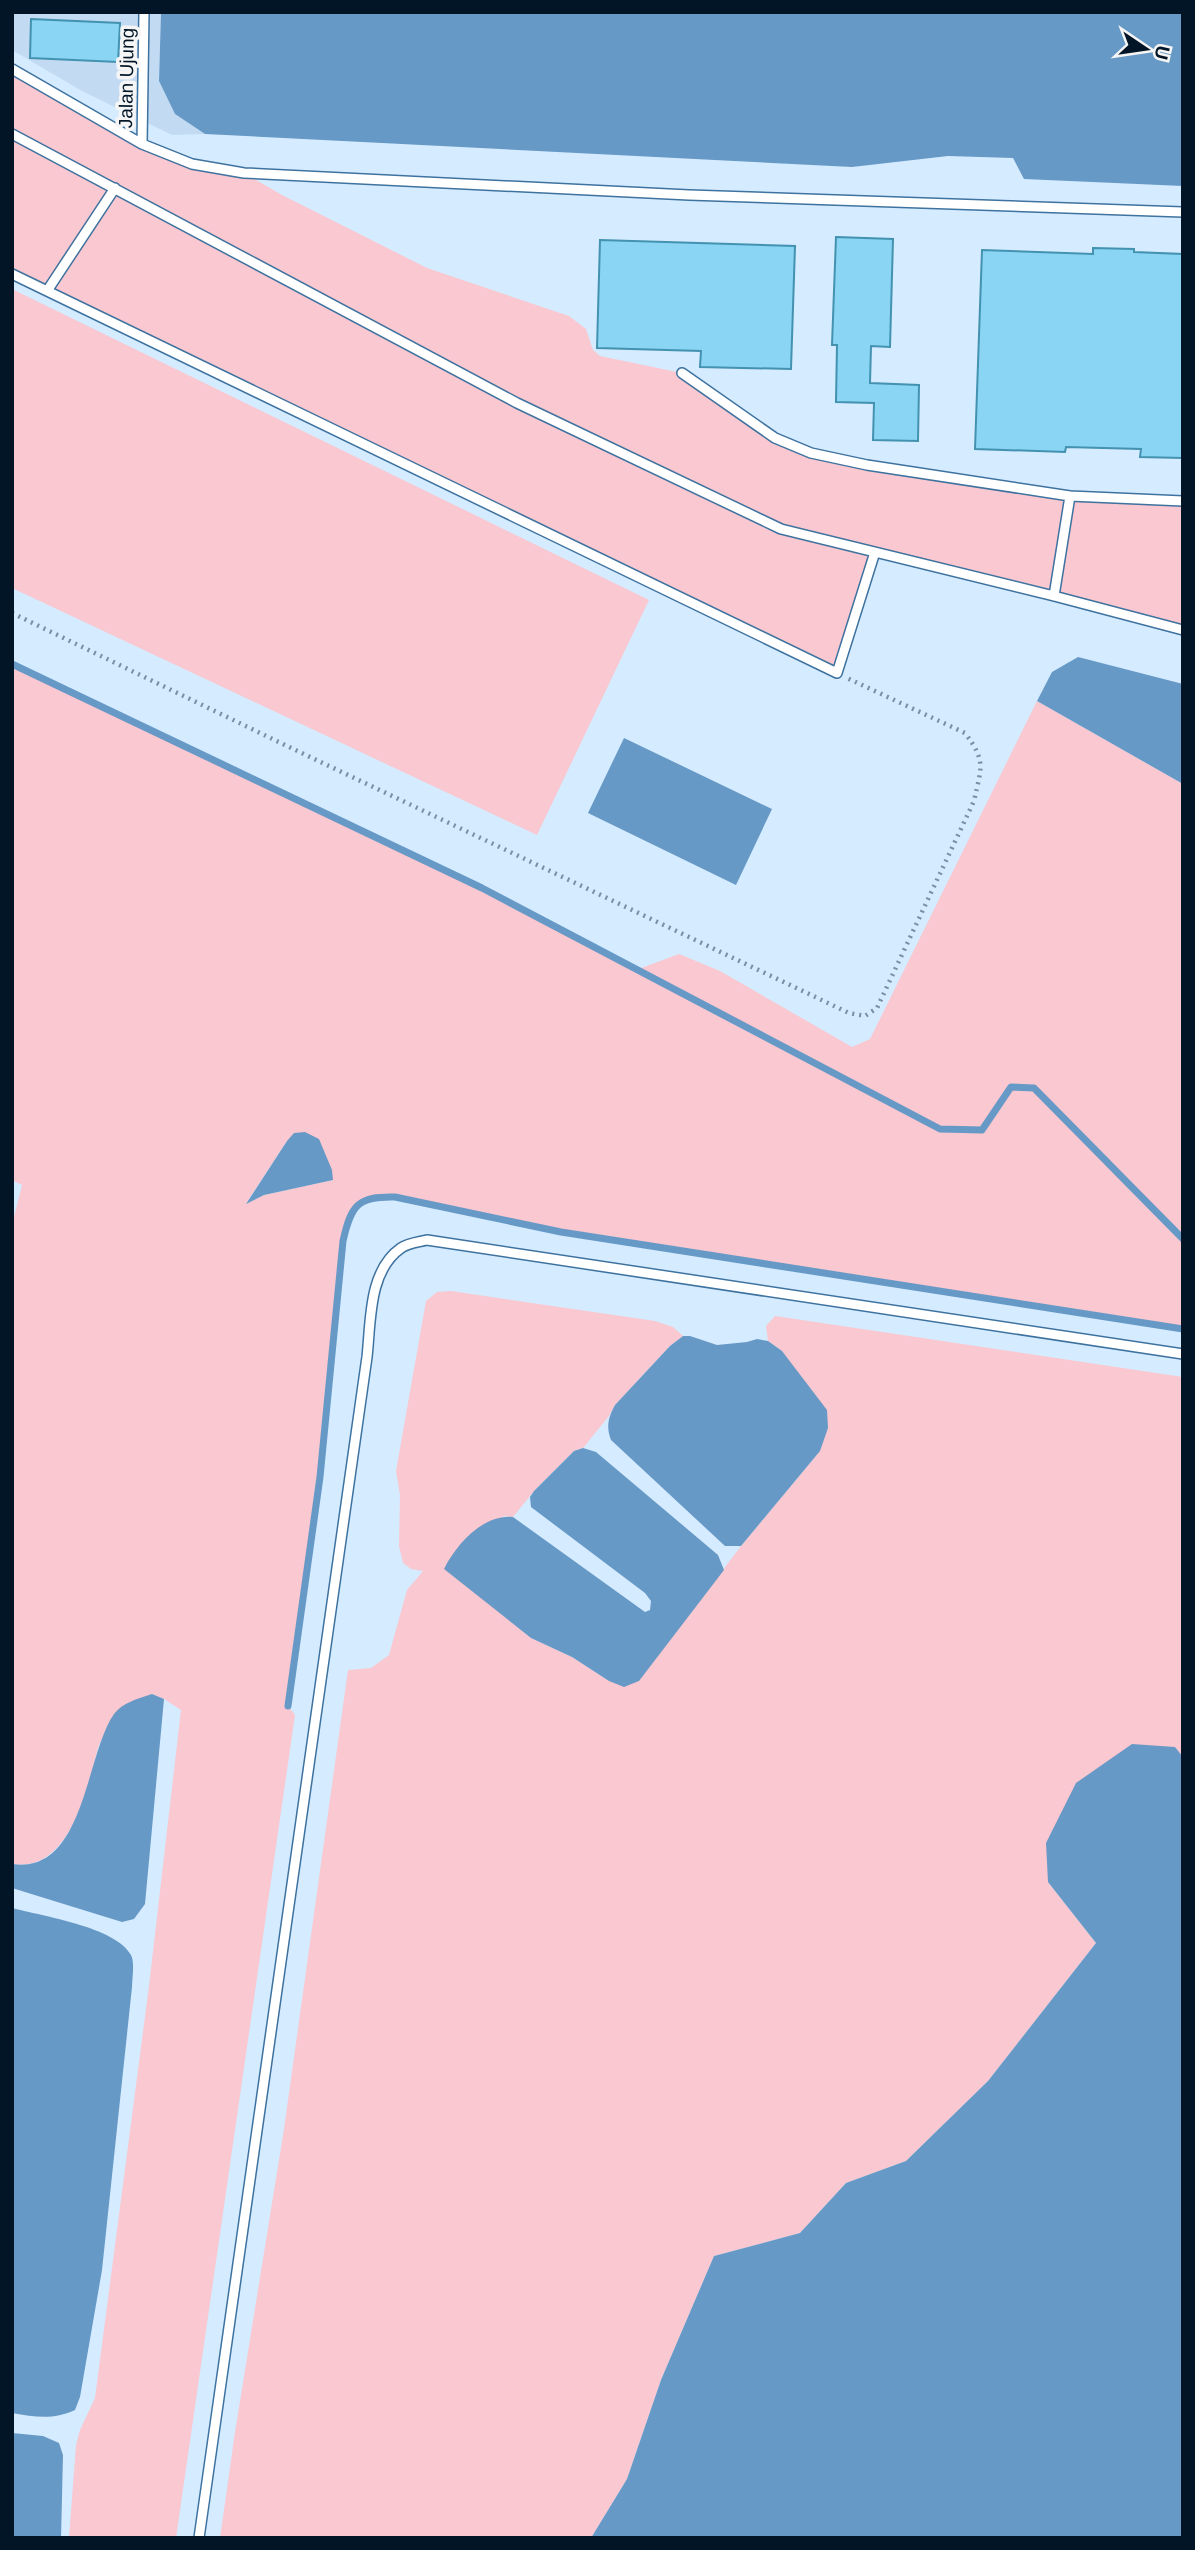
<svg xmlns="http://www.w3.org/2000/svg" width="1195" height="2550" font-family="Arial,sans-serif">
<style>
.built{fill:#c3dbf2}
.green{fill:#f9c8d0;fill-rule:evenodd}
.water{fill:#6799c6}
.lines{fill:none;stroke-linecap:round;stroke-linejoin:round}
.stream{stroke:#6799c6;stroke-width:7}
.building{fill:#8ad4f4;stroke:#4292b0;stroke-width:2}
.service-casing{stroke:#3e729f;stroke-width:12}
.path{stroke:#7a8fa2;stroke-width:4.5;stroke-dasharray:2 5;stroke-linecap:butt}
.service{stroke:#fff;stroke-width:9}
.labels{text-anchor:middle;stroke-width:7;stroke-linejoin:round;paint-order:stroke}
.street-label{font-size:19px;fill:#021527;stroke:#f5f5f5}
</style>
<rect width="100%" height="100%" fill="#d5ebff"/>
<!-- built -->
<path class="built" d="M12,12H161L159,81L175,114L205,134L172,135L82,91L12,50Z"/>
<!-- green -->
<path class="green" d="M12,70L142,144L192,164L244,173L282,195L427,268L569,316L586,329L593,350L600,356L682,373L775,438L811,453L1070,496L1183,501V630L875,552L837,673L12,274Z
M12,289L649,600L537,835L12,588Z
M12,664L482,888L636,970L679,954L720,971L852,1047L870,1039L1037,701L1183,784V1329L561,1232L395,1197C358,1196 351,1205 343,1241L320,1477L288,1706L295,1715L176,2538H69L76,2445L80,2430L95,2398L149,1986L181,1710L164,1699L152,1694C140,1705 107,1729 101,1741C96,1750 95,1763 92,1772C81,1810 62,1872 12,1864V1225L22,1185L12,1180ZM287,1141L333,1180L264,1195L247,1202Z
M451,1291L655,1321L673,1327L683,1336L670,1346L615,1405L609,1416L583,1448L574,1451L534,1491L513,1517L504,1516L445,1568L531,1638L572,1657L609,1681L639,1680L741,1546L820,1451L782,1351L768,1341L766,1326L775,1316L1183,1377V1757L1175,1747L1048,1882L1096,1943L988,2081L906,2161L846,2183L800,2233L714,2256L661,2380L627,2479L591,2538H220L235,2432L284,2129L348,1670L371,1668L389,1655L407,1590L423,1571L411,1569L403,1563L399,1546L400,1495L396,1471L426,1301L437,1292Z"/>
<!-- water -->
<path class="water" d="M161,12H1183V186L1024,179L1013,158L948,156L852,167L205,134L175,114L159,81Z
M1078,657L1183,684V784L1037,701L1052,672Z
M624,738L772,809L736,885L588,813Z
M305,1132L319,1139L332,1170L333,1180L264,1195L246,1204L287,1141L294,1133Z
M683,1336H690L717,1345L747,1342L757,1339L768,1341L782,1351L827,1410L828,1428L820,1451L741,1546H725L611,1440C606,1427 608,1418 615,1405L670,1346Z
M583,1448L596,1452L718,1555L724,1570L639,1681L624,1687L609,1681L572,1657L531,1638L444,1569C457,1543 484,1514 513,1517L645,1612L650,1610L651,1601L645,1593L531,1507L530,1497L534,1491L574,1451Z
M152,1694L164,1699L145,1904L134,1919L122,1922L12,1888V1864C85,1875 85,1755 114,1714C123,1702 138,1699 152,1694Z
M1132,1744L1175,1747L1183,1757V2538H591L627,2479L661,2380L714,2256L800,2233L846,2183L906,2161L988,2081L1096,1943L1048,1882L1046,1843L1076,1783Z
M12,1908C42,1916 116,1927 131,1955C135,1963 132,1978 132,1987L102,2270L80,2397L75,2410C53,2420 36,2417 12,2413Z
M12,2433L43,2436L59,2443L63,2455L61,2538H12Z"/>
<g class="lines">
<!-- stream -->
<path class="stream" d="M12,664L482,888L940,1129L982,1130L1011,1087L1034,1088L1183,1239
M288,1706L320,1477L343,1241C351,1205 358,1196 395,1197L561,1232L1183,1329"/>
</g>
<!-- building -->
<path class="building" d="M31,19L120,23L118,62L30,58Z
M836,237L893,239L890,347L871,346L870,383L919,385L918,441L873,440L874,403L836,402L837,345H832Z
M600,240L795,246L791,369L700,367L701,351L597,348Z
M1093,248L1134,249V252L1183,254V458L1140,457L1141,449L1066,447L1065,452L975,449L982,250L1093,254Z"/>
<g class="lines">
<!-- service casing -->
<g class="service-casing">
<path id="service" d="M12,69L142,144L192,164L244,173L689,195L1183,212
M12,134L517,403L781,529L1054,596L1183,630
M142,144L144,12
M12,274L837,673L875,552
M47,291L115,188
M682,373L775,438L811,453L867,465L1070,496L1183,501
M1054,596L1070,496
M199,2538L367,1357C371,1322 368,1271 401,1248C408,1243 419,1242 427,1240L1183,1354"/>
</g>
<!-- path -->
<path class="path" d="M12,613L287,746L849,1013L865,1016L877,1008L974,801C981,768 987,762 965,733L847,678"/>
<!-- service -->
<use href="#service" class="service"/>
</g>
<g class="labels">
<!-- street labels -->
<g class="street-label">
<text transform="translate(126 78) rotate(-89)" y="7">Jalan Ujung</text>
</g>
</g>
<!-- border -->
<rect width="1195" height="2550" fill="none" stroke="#021527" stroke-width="28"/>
<!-- north arrow -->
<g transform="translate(1146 49) rotate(103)" stroke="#f5f5f5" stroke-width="5" paint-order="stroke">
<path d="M0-5L12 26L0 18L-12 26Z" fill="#021527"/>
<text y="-10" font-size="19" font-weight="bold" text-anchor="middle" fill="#021527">U</text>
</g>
</svg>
